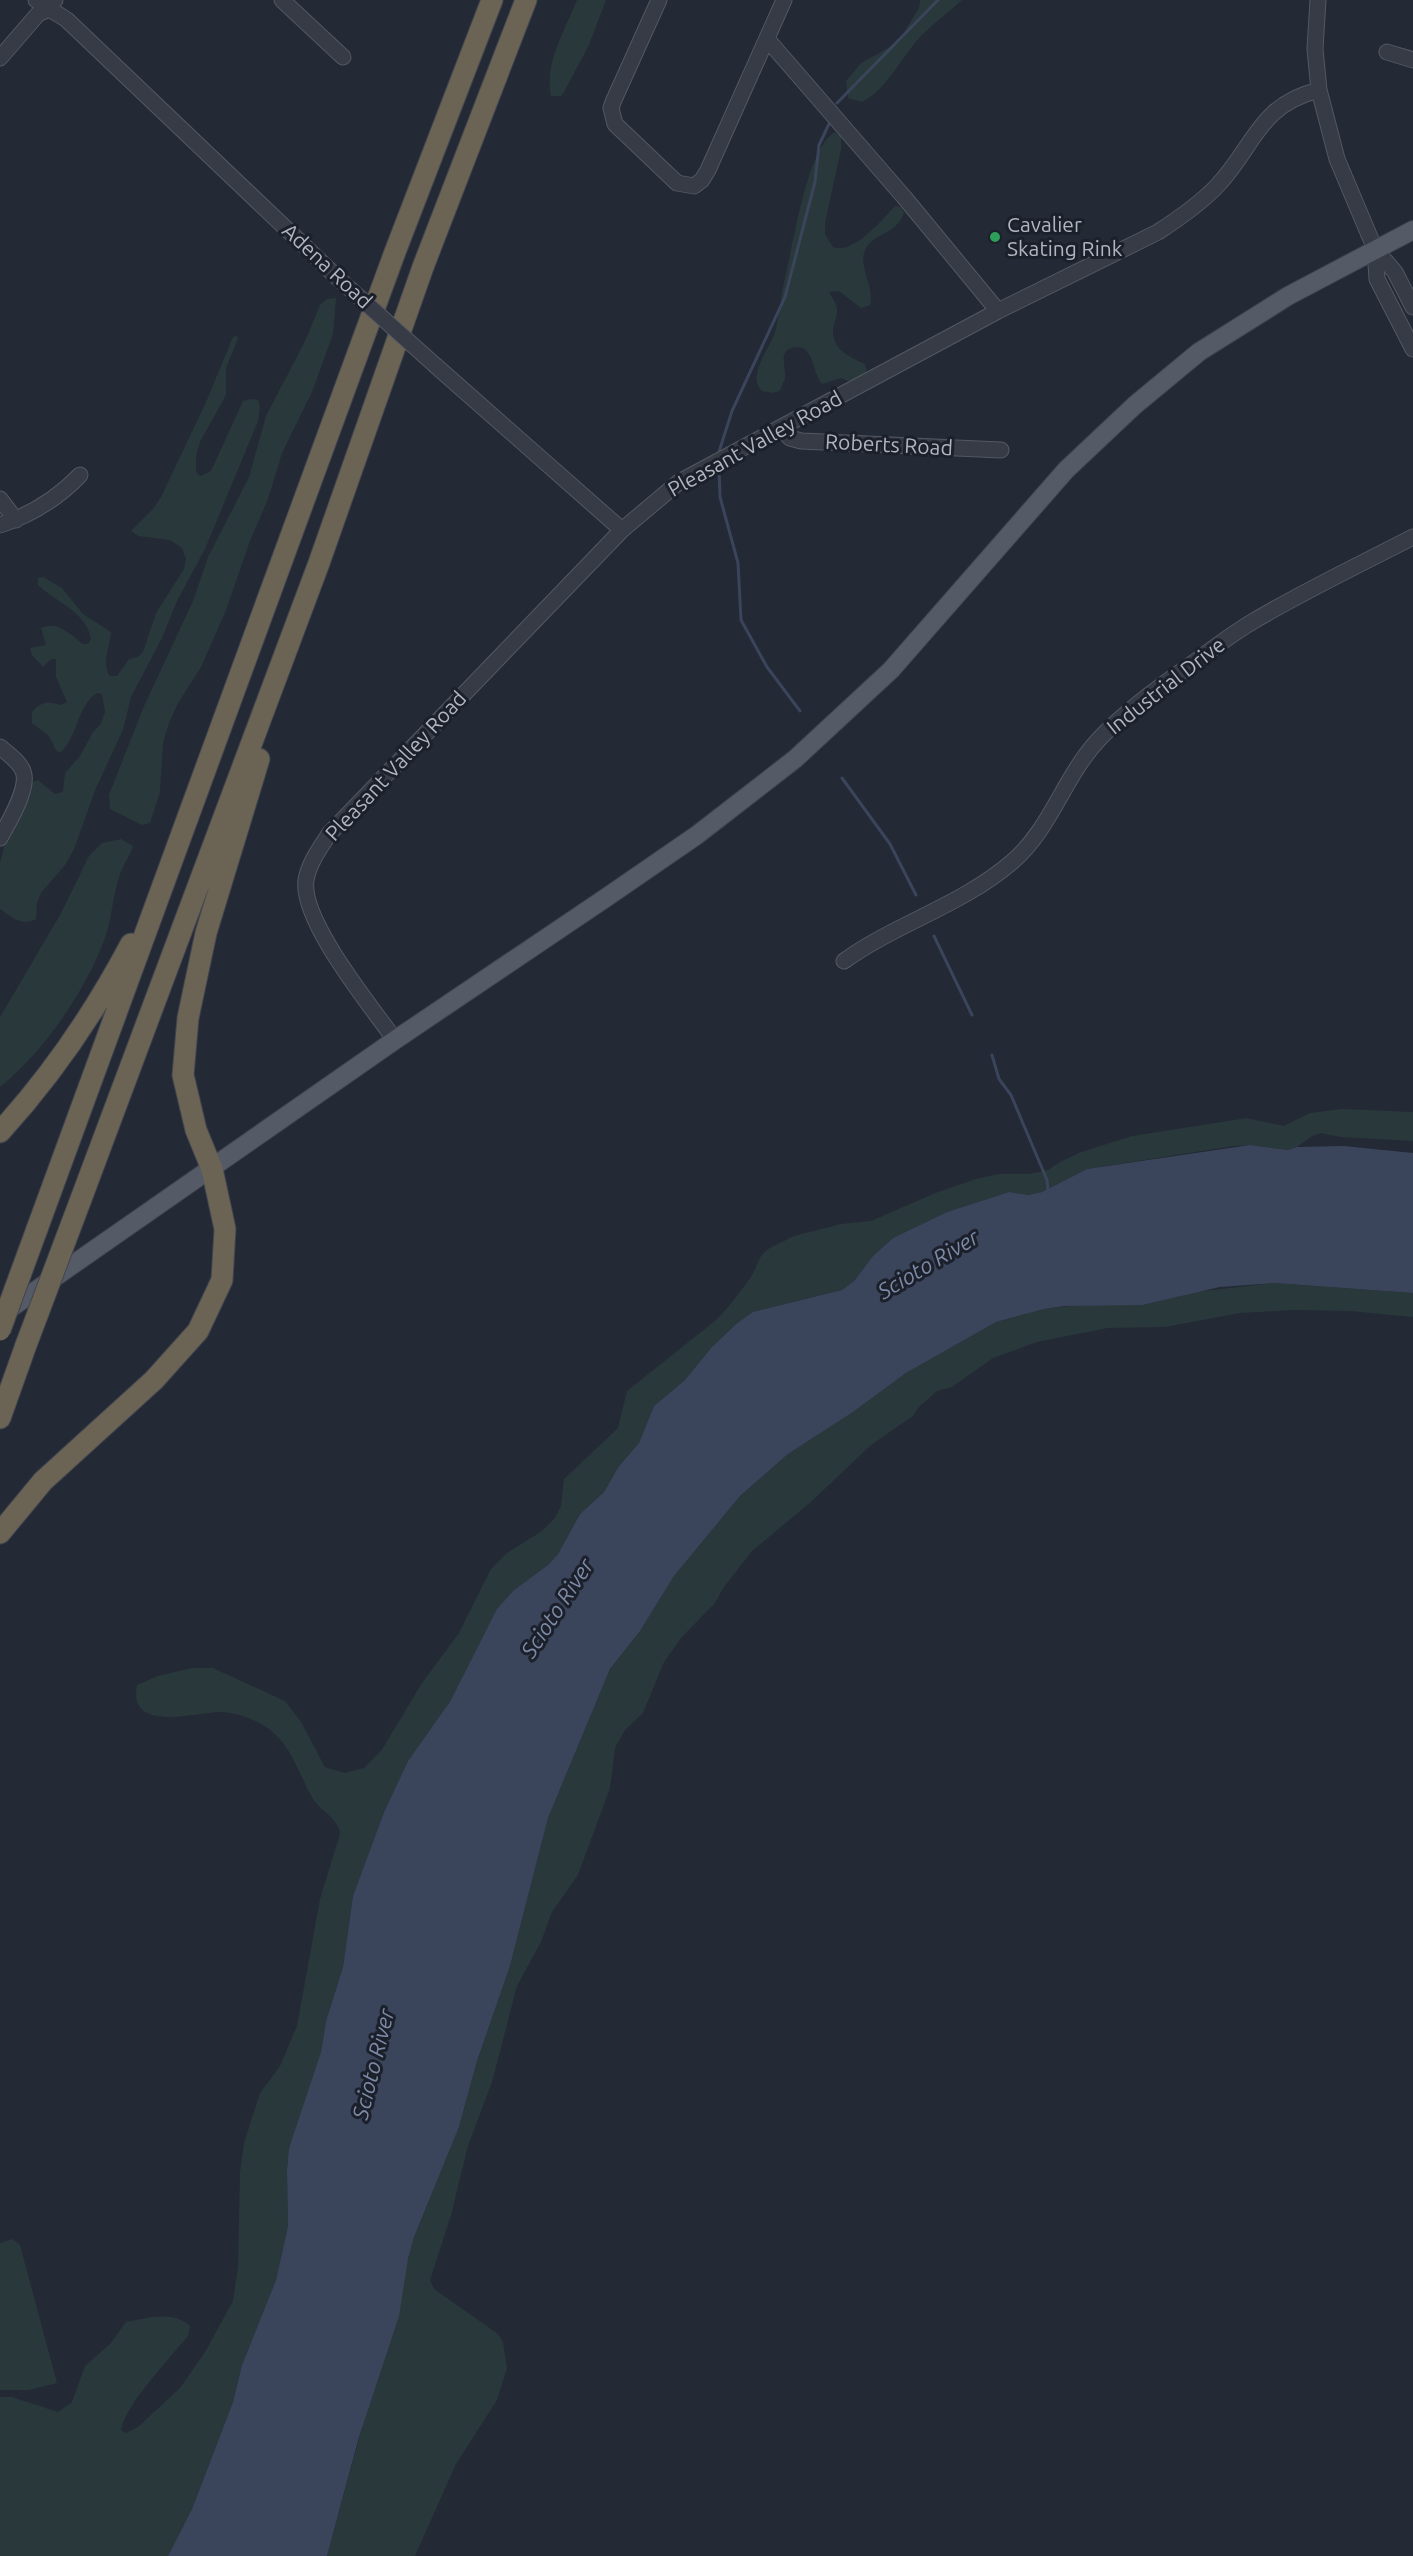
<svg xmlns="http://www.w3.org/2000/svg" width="1413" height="2556" font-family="Ubuntu,sans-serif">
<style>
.green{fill:#29383a}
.water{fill:#3a455c}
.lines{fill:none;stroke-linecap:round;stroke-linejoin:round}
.stream{stroke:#3a455c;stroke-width:3}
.minor-casing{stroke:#545863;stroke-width:17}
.major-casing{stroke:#3f444f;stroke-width:20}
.highway-casing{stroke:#414550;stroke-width:23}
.minor{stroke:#363b46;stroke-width:15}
.major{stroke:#545a66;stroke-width:18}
.highway{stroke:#6b6454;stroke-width:21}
.minor-bridge-casing{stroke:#545863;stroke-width:17;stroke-linecap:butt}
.highway-bridge-casing{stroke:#414550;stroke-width:23;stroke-linecap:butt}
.minor-bridge{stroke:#363b46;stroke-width:15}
.highway-bridge{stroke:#6b6454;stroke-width:21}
.leisure-dot{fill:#2e9e5b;stroke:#1c202a;stroke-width:2}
.labels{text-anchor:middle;stroke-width:6;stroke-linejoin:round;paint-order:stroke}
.poi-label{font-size:21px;fill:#b1b5c2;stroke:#1c202a;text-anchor:start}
.street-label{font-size:21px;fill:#b1b5c2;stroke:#1c202a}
.water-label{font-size:22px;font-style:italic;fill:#7c8aa7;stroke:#1c202a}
</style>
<rect width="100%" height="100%" fill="#232935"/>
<!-- green -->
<path class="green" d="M577,0H606L589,45L564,92L561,96H551C544,64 565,30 577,0Z
M920,0H962C947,14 927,28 914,44C898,64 885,90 862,102L848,98L846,81L861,63L890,47L903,34L919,8Z
M835,132L841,136V149L825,223V234L833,247C853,255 882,220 895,206L900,207L904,212C898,235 872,233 865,250C858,268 875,286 870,305L861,308L839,291L829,292C832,298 836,302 837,309C838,317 833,324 833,332C834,351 850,357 865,364L867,374L854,383L841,378L822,384C814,374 815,363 808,353C806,349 801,347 796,347C777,349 786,365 785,378C784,382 781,387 780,391L772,393L762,391C745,375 773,346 776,328C780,311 781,295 785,278C793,247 807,147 835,132Z
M336,298L333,334L312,392L282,453L268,499L250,541L225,613L201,667L178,703L169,723L163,743L160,792L150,823L142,825L110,809L109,795L114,782L144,706L193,601L208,557L249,477L266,416L306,339L320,305L327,299Z
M237,335L238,339L226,368V395L200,442L196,455V472L200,476L211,471L243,401L250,399L258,400L260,407L258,421L205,549L177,601L162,638L131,697L123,730L96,788L74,849L65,865L41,893L37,903L36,919C22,927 12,917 0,909V863L4,847L24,806L31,783L38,780L55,794L63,792L65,773L80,756L93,732L101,724L105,712L102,694L97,693C77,705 78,738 60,753L56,750L49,736L32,723V712C42,701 47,701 61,705L67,702L56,677V659H51L43,667L32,655L30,648L46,645L41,628C58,620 71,635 83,644H88L91,639C87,612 55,602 38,585V578L43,577L62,588L83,614L111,632C110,645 101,665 110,676H117L129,659L138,657L143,652L156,613L184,569L186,559L182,548L170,540L138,536L131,531L153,509L161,497L206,402L233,337Z
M121,839L133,846C131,855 126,859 123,867C113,888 113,915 105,938C86,990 44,1052 0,1087V1017L60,915L89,856L102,843Z
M1343,1109L1413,1112V1141L1340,1137L1321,1133L1312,1136L1297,1147L1288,1150L1250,1145L1234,1146L1087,1169L1042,1192L1028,1195L1009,1192L947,1212L893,1238L873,1256L854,1281L842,1290L754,1312L736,1324L711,1348L685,1380L654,1406L639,1443L619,1466L604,1492L580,1514L558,1554L548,1565L514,1590L451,1700L408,1761L384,1812L353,1896L343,1967L326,2021L321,2052L289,2148L287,2170L288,2226L276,2280L242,2365L233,2402L192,2509L168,2556H0V2397H12L58,2412L72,2402L85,2366L110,2344L126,2322C146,2318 173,2310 190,2326L188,2336C171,2357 125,2405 121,2430L126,2433L138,2427L180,2388L205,2352L233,2301L238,2267L240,2172L244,2143L260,2093L280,2066L297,2026L320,1899L340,1834C339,1819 321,1811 313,1799C299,1775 291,1743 266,1727C255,1719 236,1713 223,1712C198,1711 127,1735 137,1685L158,1676L192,1668H213L285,1701L301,1722L325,1767L345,1773L364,1768L381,1751L422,1683L459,1633L491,1569L507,1553L542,1531L555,1518L561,1506L564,1479L618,1428L627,1391L716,1320L729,1306L751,1277L761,1256L768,1249L794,1236L841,1224L871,1221L938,1192L976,1179L999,1174H1029L1048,1170L1060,1162L1081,1152L1132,1136L1247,1118L1284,1126L1310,1113Z
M1275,1283L1413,1293V1317L1350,1311L1294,1310L1240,1313L1165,1327L1108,1328L1037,1342L993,1358L952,1387L937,1391L919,1407L913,1416L871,1445L812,1501L752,1551L724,1587L715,1603L682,1637L664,1662L643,1713L625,1730L615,1748L610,1788L578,1875L552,1912L541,1942L517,1986L492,2082L468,2146L451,2215L432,2274L430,2280L434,2289L498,2334L503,2342L507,2368L497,2400L456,2464L415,2556H327L414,2237L459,2127L477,2061L510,1966L548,1818L610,1669L640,1631L674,1576L740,1496L788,1454L853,1412L906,1373L996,1322L1044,1309Z
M12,2239L20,2245L57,2383L29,2390H0V2243Z"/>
<!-- water -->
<path class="water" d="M1250,1145L1288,1150L1297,1147L1344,1146L1413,1153V1293L1275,1283L1220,1287L1142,1305L1065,1306L1044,1309L996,1322L906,1373L853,1412L788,1454L740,1496L674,1576L640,1631L610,1669L548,1818L510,1966L477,2061L459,2127L414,2237L408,2259L399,2316L359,2437L327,2556H168L192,2509L233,2402L242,2365L276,2280L288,2226L287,2170L289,2148L321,2052L326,2021L343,1967L353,1896L384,1812L408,1761L451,1700L497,1609L514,1590L548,1565L558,1554L580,1514L604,1492L619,1466L639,1443L654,1406L685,1380L711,1348L736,1324L753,1312L842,1290L854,1281L873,1256L893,1238L947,1212L1009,1192L1028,1195L1042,1192L1087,1169Z"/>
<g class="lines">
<!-- stream -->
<path class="stream" d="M837,103L938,0
M718,455L732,411L785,297L815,182L819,145L829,124
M719,467L720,497L738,563L741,620L767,667L800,711
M842,778L890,844L916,895
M934,936L972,1015
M992,1055L999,1079L1011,1095L1047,1180L1048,1191"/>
<!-- minor casing -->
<g class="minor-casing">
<path id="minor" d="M36,0C46,9 56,12 67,20L340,280
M282,0L343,57
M659,0L613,102L611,108L615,124L677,183L694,186L702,180L708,170L784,0
M1318,0L1315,49L1319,90L1337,159L1375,249L1395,272L1413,307
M767,39L904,197L998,311
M1387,52L1413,60
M0,58L38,14L47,10L55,0
M1375,249L1377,279L1413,349
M436,366L622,530
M782,429L790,438L801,441L1001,450
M0,499L16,520
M0,525C31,515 57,499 80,475
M0,747C8,754 19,761 23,771C30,788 8,823 0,838
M844,961C897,923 962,905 1012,862C1052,828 1064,775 1101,737C1127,710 1157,688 1189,666C1210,651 1230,635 1252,622C1304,591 1359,565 1413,537
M395,1040C371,1006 300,920 306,880C309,863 320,848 329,834L622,530L679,482L998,311L1158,232C1178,219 1200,204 1217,186C1255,146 1258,105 1319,90"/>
</g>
<!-- major casing -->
<g class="major-casing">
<path id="major" d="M2,1314L395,1040L607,897L697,835L795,759L891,670L1066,470L1135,405L1199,352L1288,296L1413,230"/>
</g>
<!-- highway casing -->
<g class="highway-casing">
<path id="highway" d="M0,1132C52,1075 95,1012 131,944
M81,1199L319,563L423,267L526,0
M37,1229L395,252L492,0
M0,1418L26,1345
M0,1533L43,1481L154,1380L198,1331L222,1280L225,1229L212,1169L196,1130L183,1075L188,1018L206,933L259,759"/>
</g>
<!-- minor -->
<use href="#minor" class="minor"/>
<!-- major -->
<use href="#major" class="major"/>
<!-- highway -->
<use href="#highway" class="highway"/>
<!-- minor-bridge casing -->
<g class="minor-bridge-casing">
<path id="minor-bridge" d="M340,280L436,366"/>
</g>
<!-- highway-bridge casing -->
<g class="highway-bridge-casing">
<path id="highway-bridge" d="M0,1330L37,1229
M26,1345L81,1199"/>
</g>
<!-- minor-bridge -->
<use href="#minor-bridge" class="minor-bridge"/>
<!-- highway-bridge -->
<use href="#highway-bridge" class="highway-bridge"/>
</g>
<!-- markers -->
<circle class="leisure-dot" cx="995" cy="237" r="6"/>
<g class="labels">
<!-- poi labels -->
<g class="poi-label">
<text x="1007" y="232">Cavalier<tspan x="1007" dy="24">Skating Rink</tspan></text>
</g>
<!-- street labels -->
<g class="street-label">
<text transform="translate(327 266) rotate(43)" y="7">Adena Road</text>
<text transform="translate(755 444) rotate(-29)" y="7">Pleasant Valley Road</text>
<text transform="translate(889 445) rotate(3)" y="7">Roberts Road</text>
<text transform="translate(1166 686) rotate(-38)" y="7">Industrial Drive</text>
<text transform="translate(396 766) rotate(-47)" y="7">Pleasant Valley Road</text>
</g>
<!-- water labels -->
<g class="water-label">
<text transform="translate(928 1264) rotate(-31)" y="8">Scioto River</text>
<text transform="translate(557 1608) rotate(-57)" y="8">Scioto River</text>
<text transform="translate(373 2064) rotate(-76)" y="8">Scioto River</text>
</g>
</g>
</svg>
